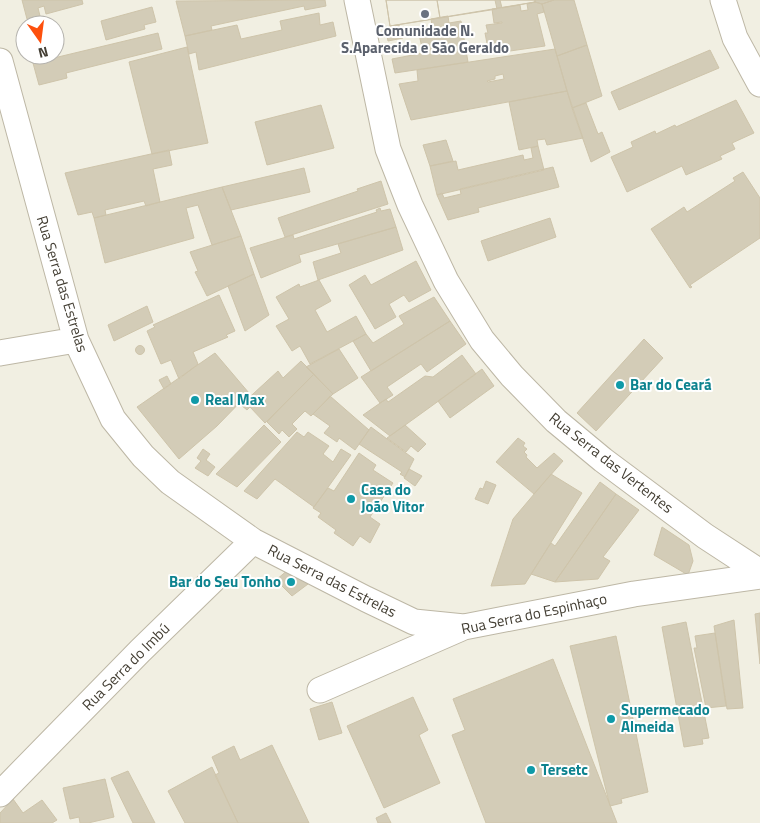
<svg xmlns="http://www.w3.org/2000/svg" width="760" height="823" font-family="'Titillium Web',sans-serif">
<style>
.building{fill:#d3ccb7;stroke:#cec4aa;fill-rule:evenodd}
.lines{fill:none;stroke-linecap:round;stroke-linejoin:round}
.street-casing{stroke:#bdb7a5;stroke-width:27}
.street{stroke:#fff;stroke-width:25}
.worship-dot{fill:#6b7280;stroke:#fff;stroke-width:2}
.culture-dot{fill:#0f9aa8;stroke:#fff;stroke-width:2}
.labels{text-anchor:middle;stroke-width:4;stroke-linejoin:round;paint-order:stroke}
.worship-label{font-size:15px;font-weight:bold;fill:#5b616d;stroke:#fff}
.street-label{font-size:15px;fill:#433e33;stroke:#fff}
.culture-label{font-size:15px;font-weight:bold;fill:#0d838f;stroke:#fff;text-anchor:start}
</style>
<rect width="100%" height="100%" fill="#f1efe2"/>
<!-- building -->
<path class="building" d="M22,0H82L83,4L46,14L44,6L38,8L40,16L27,19Z
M325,0L326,6L305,10L304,6L211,26L212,30L185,36L176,1Z
M386,0H437L440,18L390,26Z
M386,0H535V2L390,26Z
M437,0H495L497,9L440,18Z
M500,0H535V2L502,8Z
M535,0H554L542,4L535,2Z
M554,0H574L587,45L557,56L542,4Z
M535,2L542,4L544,12L537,14L545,46L489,54L485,33H488L486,25L502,23V22L494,23L492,9L520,5L521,11L528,10L527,4Z
M152,7L156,22L144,25L145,29L106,40L101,21Z
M319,13L320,25L333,22L336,36L199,70L196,52L189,54L185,36L237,25L241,39L282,30L280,21Z
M448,16L449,23L461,21L468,62L395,73L392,59L423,53L418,29L432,26L431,19Z
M399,25L403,38L388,41L385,27Z
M158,33L162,49L66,73L67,78L39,85L33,63Z
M587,45L602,96L572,108L557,56Z
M187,47L208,143L152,154L129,62Z
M555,49L567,91L411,120L399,84L418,81L417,70ZM503,74L504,79L488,82L487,81L495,79V76Z
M710,50L719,68L619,110L611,92Z
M567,91L583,138L547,145L545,139L537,140L538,146L519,150L509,102Z
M736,100L754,133L732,143L735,149L720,156L722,159L686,175L682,166L627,192L611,157L633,147L631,142L655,131L656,134L675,125L676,127Z
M586,103L598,134L602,132L610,152L591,162L572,108Z
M321,105L334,148L267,165L255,122Z
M446,140L453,161L430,166L423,145Z
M538,146L544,170L437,195L430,166L456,161L458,170L523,155L524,160L533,158L531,148Z
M169,150L172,165L153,169L160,202L146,206L144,201L105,210L106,215L94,218L92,212L78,215L65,173Z
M553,167L559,187L478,208L479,212L448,220L437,195L442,193L444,198L461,194L460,189Z
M304,168L310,192L231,210L222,187Z
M743,172L760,198V238L690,285L692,287L690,288L651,229L684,207L687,212L735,181L733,178Z
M381,181L388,204L285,237L278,218L358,191L357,189Z
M222,187L241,236L212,245L198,205L186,208L194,238L105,263L94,218Z
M380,208L381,211L390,209L396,227L299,255L301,262L261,278L250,248L293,235L294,239L377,212L376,210Z
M550,218L556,237L488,261L481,241Z
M396,227L403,250L318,280L313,262L341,253L338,244Z
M241,236L254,274L207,296L195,272L198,271L190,252Z
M416,261L431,290L409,302L404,295L389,304L396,317L375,329L349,285L365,275L371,285Z
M254,274L269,315L245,331L228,286Z
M319,280L331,301L315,310L327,332L356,316L366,334L310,364L300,346L292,351L276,326L289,319L276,297L299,284L300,287Z
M219,295L235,331L226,335L228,337L193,352L198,364L179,379L171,360L161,364L147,331L155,327L153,325Z
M434,297L450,321L371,371L353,341L366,334L373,343L404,324L399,316Z
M147,306L153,322L114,341L108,325Z
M450,321L466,344L427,372L421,364L387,387L393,395L380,403L361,377Z
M644,339L663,358L596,431L577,413Z
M135.5 350a4.5 4.5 0 1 1 9 0a4.5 4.5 0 1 1-9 0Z
M339,349L358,378L333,394L306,367Z
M215,353L249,393L217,426L179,459L137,407Z
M462,355L476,374L390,436L363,415L386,399L388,402L425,376L433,377Z
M301,361L314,374L265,423L250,407L247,410L241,405L278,371L283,378Z
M482,369L494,386L450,418L438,401Z
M314,374L333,394L311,416L305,411L292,424L297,429L289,437L282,430L279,434L267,422Z
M167,376L171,384L164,389L159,380Z
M330,396L369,430L355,450L339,438L337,442L324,433L330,426L313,414Z
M264,425L281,442L237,487L216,474Z
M405,425L426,444L418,452L411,446L406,452L387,438Z
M371,427L414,459L405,477L400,474L402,472L359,444Z
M297,432L304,437L308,432L329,446L323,454L333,462L341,449L351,455L314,507L275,479L257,499L244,491Z
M518,438L525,443L523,446L527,449L524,452L527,455L526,457L537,468L554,453L563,461L534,494L496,462Z
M203,449L210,454L206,460L215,467L208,476L195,468L201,461L197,458Z
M359,453L376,465L373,470L393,483L370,517L380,524L370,543L360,536L353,546L334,533L336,530L318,517L321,513L313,508L328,488L334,491Z
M409,469L422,476L415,486L404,478Z
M551,474L582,493L525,584L491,586L513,519Z
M486,481L496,485L488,504L475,499L480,488L483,489Z
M600,482L616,494L555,582L531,574L551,543L555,546Z
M616,494L639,510L603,557L610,561L598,579L555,582Z
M662,527L689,545L693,561L688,575L654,555Z
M289,569L308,584L292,596L276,580Z
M760,613V664L755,614Z
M734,620L743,708L727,709L714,626Z
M686,622L709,738L702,739L703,744L684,747L662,627Z
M715,633L726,706L706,708L694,648H697L695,636Z
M616,636L648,792L621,799L622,803L610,806L570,646Z
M553,659L617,823H486L452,735L465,730L453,699Z
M413,697L428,730L419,735L440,783L384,808L347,726Z
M332,702L342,733L319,740L310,709Z
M272,745L309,823H238L215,775L219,773L212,757L234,746L240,760Z
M212,767L238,823H185L168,791Z
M128,771L155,823H133L111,778Z
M105,779L114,817L88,823H80L79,817L70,819L63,788Z
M13,799L23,813L42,800L57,820L52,823H0V813Z
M386,813L391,823H378L376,818Z"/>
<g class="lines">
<!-- street casing -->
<g class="street-casing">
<path id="street" d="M357,0L388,149L410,205L446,281L482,340L512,376L556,421L603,460L705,536L760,572
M723,0L735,38L760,84
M0,61L76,340L113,419L143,456L170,482L253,541L366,599L414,622L464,627
M0,353L76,340
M320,690L464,627L634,594L760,576
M0,794L140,651L253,541"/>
</g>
<!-- street -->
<use href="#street" class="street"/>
</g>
<!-- markers -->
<circle class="worship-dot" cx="425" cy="14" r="5"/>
<g class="culture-dot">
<circle cx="620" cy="385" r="5"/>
<circle cx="195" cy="400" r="5"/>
<circle cx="351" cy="499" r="5"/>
<circle cx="291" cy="582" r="5"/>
<circle cx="611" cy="719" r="5"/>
<circle cx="531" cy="770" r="5"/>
</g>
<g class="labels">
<!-- worship labels -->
<g class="worship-label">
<text x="425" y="36">Comunidade N.<tspan x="425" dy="17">S.Aparecida e São Geraldo</tspan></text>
</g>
<!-- street labels -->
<g class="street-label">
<text transform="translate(62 284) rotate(73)" y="5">Rua Serra das Estrelas</text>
<text transform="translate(611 463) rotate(38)" y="5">Rua Serra das Vertentes</text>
<text transform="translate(332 581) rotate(27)" y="5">Rua Serra das Estrelas</text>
<text transform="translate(534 614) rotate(-12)" y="5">Rua Serra do Espinhaço</text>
<text transform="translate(126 667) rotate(-45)" y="5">Rua Serra do Imbú</text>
</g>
<!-- culture labels -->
<g class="culture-label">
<text x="630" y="390">Bar do Ceará</text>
<text x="205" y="405">Real Max</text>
<text x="361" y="495">Casa do<tspan x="361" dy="17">João Vitor</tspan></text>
<text x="281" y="587" text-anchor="end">Bar do Seu Tonho</text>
<text x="621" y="715">Supermecado<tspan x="621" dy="17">Almeida</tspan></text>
<text x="541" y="775">Tersetc</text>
</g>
</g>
<!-- north arrow -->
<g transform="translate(40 40) rotate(166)"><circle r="24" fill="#ffffff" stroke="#b4b2ad"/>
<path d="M0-4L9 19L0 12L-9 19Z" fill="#fd500d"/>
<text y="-8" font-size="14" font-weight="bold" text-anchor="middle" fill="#433e33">N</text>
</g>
</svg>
